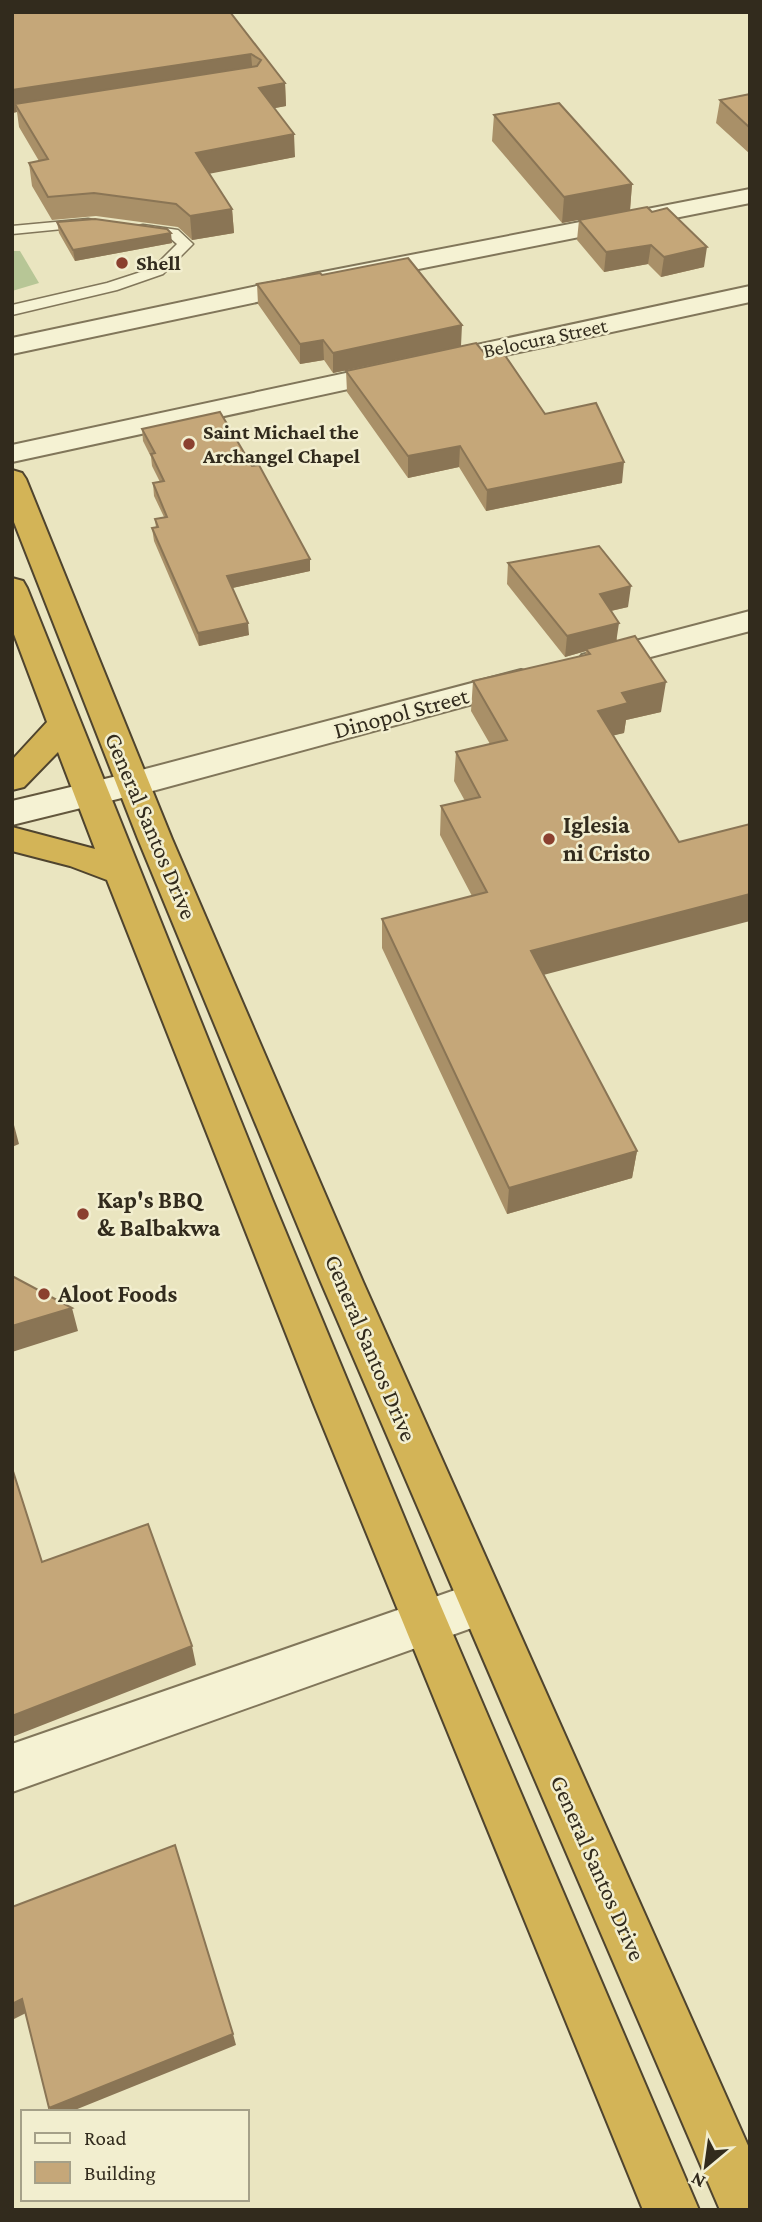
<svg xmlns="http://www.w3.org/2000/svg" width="762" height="2222" font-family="'Crimson Pro',serif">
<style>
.green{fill:#b7c696}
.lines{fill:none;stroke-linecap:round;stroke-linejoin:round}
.lane-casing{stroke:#81765a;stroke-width:3}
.street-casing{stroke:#81765a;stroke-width:4}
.secondary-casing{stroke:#63573d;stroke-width:4}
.highway-casing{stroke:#4f442e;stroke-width:4}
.lane{fill:#f5f2d3;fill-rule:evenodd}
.street{fill:#f5f2d3;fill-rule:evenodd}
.secondary{fill:#f5f2d3;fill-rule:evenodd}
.highway{fill:#d3b457;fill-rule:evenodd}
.wall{fill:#a99068}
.shaded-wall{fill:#8a7555}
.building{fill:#c5a779;stroke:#8a7555;stroke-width:2}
.poi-dot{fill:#8b402f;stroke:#f2eecf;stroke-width:2.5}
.labels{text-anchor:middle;stroke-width:5;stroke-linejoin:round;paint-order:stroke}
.far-poi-label{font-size:21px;font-weight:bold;fill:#322b1d;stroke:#f2eecf;text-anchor:start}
.far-street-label{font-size:21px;fill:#322b1d;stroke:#f2eecf}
.street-label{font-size:24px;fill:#322b1d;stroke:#f2eecf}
.poi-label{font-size:24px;font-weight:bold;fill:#322b1d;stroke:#f2eecf;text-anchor:start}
</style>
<rect width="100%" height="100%" fill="#eae5c0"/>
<!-- green -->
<path class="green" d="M12,251H20L39,283L12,291Z"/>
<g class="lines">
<!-- lane casing -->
<g class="lane-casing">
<path id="lane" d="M88,219L93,220L95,223L93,226L12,234V226Z
M143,225L178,230L193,244L163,274L117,290L12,315V305L107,283L153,268L177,244L169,237L138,232L136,229L138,226Z"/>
</g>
<!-- street casing -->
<g class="street-casing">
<path id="street" d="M750,189V203L318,289L12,354V338L318,273Z
M750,286V302L12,462V445Z
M750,611V631L593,672L582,669L577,662L582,655Z
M521,670L532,674L537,681L532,688L134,796L122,792L117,784L122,776L134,772Z
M481,1581L497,1587L504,1603L497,1619L12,1792V1744Z"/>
</g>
<!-- secondary casing -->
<g class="secondary-casing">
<path id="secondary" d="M134,772L146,776L151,784L146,792L12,825V801Z"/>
</g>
<!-- highway casing -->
<g class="highway-casing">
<path id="highway" d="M12,470L22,473L26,479L172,839L363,1282L750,2150V2210H720L321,1282L138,839L12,517Z
M12,578L23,581L27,588L272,1199L440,1604L699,2210H643L313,1402L107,880L70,866L12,851V827L95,849L58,752L24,787L12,790V760L47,722L12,629Z"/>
</g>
<!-- lane -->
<use href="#lane" class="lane"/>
<!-- street -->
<use href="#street" class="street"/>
<!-- secondary -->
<use href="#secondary" class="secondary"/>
<!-- highway -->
<use href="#highway" class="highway"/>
</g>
<!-- wall -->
<path class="wall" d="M12,12H230L285,83L286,106L274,108L295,157L209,173L232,209L234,233L192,240L178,227L96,216L52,220L32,186L29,163L39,161L19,127L17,112L12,113Z
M750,94V154L716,123L720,100Z
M494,115L632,184L630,210L562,223L492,141Z
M647,207L704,267L661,277L648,264L604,272L577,240L579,220Z
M57,222L172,243L75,261L59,233Z
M322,275L461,346L333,373L324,360L300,364L258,304L257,284Z
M485,354L545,414L622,483L486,511L459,467L408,478L347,392L346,371Z
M142,429L252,466L310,559V571L232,588L249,635L199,646L154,541L152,528H156L155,519L164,517L154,496L153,483L160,482L152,466L151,457L143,441Z
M508,563L628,607L611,611L617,641L661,712L626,720L624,733L613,735L543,975L637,1151L632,1178L507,1214L382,948V919L472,896L440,835L441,806L465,801L454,781L456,752L490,744L471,711L473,681L585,655L586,651L565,657L507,584Z"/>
<!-- shaded-wall -->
<path class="shaded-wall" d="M251,54L253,76L15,104L17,112L12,113V90Z
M285,83L286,106L260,111L259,88Z
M294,134L295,157L198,176L196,153Z
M632,184L630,210L562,223L564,197Z
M232,209L234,233L192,240L190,216Z
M171,233L172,243L75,261L73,250Z
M651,245L648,264L604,272L606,252Z
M707,247L704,267L661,277L664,257Z
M462,325L461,346L333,373V353Z
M323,340L324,360L300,364V344Z
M460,446L459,467L408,478V456Z
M624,462L622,483L486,511L487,490Z
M310,559V571L228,589L227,576Z
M631,586L628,607L597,614L600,594Z
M248,623L249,635L199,646L198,633Z
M619,623L616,643L586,649V651L565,657L567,636Z
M666,682L661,712L626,720L624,733L595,740L598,711L622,693Z
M750,894V921L528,979L531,951Z
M14,1125L19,1144L12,1147V1126Z
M637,1151L632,1178L507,1214L509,1188Z
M72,1308L78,1331L12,1352V1326Z
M192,1646L196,1665L12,1737V1716Z
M22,1999L30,2011L12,2020V2004Z
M233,2034L236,2045L70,2112H53L49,2108Z"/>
<!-- building -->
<path class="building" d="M12,12H230L285,83L259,88L294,134L196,153L232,209L190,216L176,204L94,193L48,197L29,163L48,159L15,104L257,66L261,60L251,54L12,90Z
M750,94V128L720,100Z
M559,103L632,184L564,197L494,115Z
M647,207L652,212L667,208L707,247L664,257L651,245L606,252L579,220Z
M95,219L167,229L171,233L73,250L57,222Z
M408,258L462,325L333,353L323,340L300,344L257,284L320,273L322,275Z
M476,343L485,354L502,351L545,414L596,403L624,462L487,490L460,446L408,456L346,371Z
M220,412L252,466L259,465L310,559L227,576L248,623L198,633L152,528L158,527L155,519L167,517L153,483L164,481L151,454L155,453L142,429Z
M599,546L631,586L600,594L619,623L567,636L508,563Z
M635,636L666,682L622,693L628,703L598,711L679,842L750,824V894L531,951L637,1151L509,1188L382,919L487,892L441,806L480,797L456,752L507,740L473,681L590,654L586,649Z
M12,1276L72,1308L12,1326Z
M12,1468L42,1562L148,1524L192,1646L12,1716Z
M175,1845L233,2034L49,2108L22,1999L12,2004V1907Z"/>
<!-- markers -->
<g class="poi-dot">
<circle cx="122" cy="263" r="7"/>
<circle cx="189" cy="444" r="7"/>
<circle cx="549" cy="839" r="7"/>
<circle cx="83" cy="1214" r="7"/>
<circle cx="44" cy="1294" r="7"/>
</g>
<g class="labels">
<!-- far-poi labels -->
<g class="far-poi-label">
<text x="136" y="270">Shell</text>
<text x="203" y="439">Saint Michael the<tspan x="203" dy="24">Archangel Chapel</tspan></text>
</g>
<!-- far-street labels -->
<g class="far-street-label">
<text transform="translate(545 338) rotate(-12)" y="7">Belocura Street</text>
</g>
<!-- street labels -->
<g class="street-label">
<text transform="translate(401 713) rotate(-15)" y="8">Dinopol Street</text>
<text transform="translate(151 826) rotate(67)" y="8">General Santos Drive</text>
<text transform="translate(371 1348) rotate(67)" y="8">General Santos Drive</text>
<text transform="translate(598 1868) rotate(66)" y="8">General Santos Drive</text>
</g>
<!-- poi labels -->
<g class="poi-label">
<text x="563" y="833">Iglesia<tspan x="563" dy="28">ni Cristo</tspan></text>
<text x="97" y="1208">Kap's BBQ<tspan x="97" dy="28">&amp; Balbakwa</tspan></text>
<text x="58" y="1302">Aloot Foods</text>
</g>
</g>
<!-- border -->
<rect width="762" height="2222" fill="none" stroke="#322b1d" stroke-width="28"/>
<!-- legend -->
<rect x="21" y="2110" width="228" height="91" fill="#f2eecf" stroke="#a5a088" stroke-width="2"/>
<rect x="35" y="2133" width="35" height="10" fill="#f5f2d3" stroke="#a5a088" stroke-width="2"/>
<text x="84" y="2145" font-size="21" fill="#322b1d">Road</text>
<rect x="35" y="2162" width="35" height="21" fill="#c5a779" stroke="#a5a088" stroke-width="2"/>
<text x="84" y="2180" font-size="21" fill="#322b1d">Building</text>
<!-- north arrow -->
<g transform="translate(706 2166) rotate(209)" stroke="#f2eecf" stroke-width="5" paint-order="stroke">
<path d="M0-5L12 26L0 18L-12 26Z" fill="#322b1d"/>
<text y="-10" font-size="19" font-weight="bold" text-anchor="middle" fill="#322b1d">N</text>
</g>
</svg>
